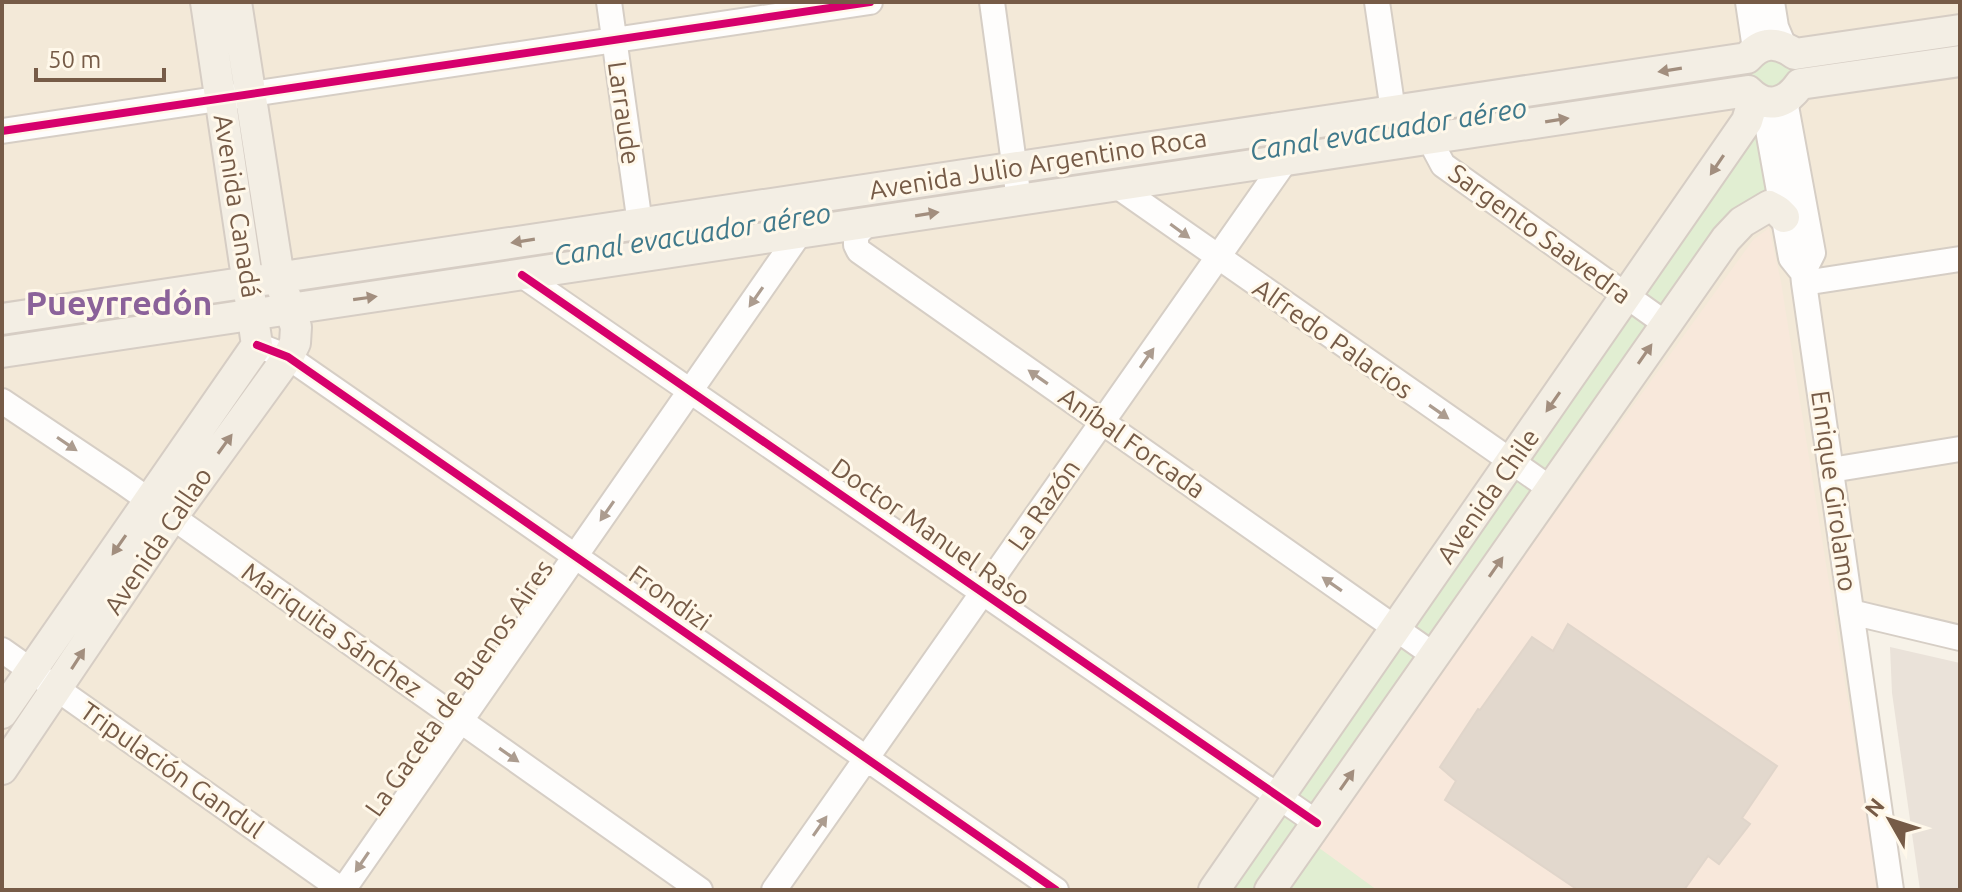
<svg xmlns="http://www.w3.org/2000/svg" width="1962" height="892" font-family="Ubuntu,sans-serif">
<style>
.residential{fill:#f3e9d8}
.commercial{fill:#f8e8db}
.industrial{fill:#eae2d9}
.green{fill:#e1eed2}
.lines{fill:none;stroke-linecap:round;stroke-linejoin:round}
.stream{stroke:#cae3e8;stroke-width:5}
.building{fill:#e2d8cd;stroke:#e0d5ca;stroke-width:2}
.minor-casing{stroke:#d6cec5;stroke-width:28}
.major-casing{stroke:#d6cdc4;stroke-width:34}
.minor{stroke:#fefdfc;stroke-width:24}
.major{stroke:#f3eee4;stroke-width:30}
.cycleway-casing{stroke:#fff8ea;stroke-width:13}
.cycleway{stroke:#d6006c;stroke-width:8}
.oneway{fill:#a28e7e}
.oneway2{fill:#ac9c8f}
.labels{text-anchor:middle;stroke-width:6;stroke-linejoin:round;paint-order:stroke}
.street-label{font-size:26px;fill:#765b47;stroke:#fff8ea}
.water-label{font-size:28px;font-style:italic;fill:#40798b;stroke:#fff8ea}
.district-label{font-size:34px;font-weight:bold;fill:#8b629a;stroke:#fff8ea}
</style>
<rect width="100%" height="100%" fill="#f7f2e8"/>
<!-- residential -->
<path class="residential" d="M2,2H1960V638L1852,612L1891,890H2Z"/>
<!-- commercial -->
<path class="commercial" d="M1769,228L1781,282L1878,890H1377L1315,845L1753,240Z"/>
<!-- industrial -->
<path class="industrial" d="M1890,647L1960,663V890H1920L1892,693Z"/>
<!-- green -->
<path class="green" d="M1748,2H1772L1784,46L1960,30V61L1800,84L1784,217L1755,213L1270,890H1214L1747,121L1742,75Z
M1315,845L1377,890H1283Z"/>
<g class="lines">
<!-- stream -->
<path class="stream" d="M1078,176L1734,76
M801,217L992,189
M102,322L228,302"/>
</g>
<!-- building -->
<path class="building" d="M1568,624L1777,766L1742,818L1750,824L1719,864L1708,856L1684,890H1578L1445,800L1456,781L1440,767L1478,709L1480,710L1532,637L1553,651Z"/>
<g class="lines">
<!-- minor casing -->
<g class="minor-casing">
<path id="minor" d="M609,2L640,224
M992,2L1019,200
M1377,2L1393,111
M1748,2L1755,49
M1772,2L1776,27L1784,46
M1791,97L1786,106L1813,253L1803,273L1804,283L1891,890
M1763,102L1791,258L1803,273
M2,131L870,2
M1445,137L1438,141L1435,150L1443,165L1666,324
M1117,186L1551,489
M868,223L856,235V245L859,251L1435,656
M522,275L1317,823
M1804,283L1960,259
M257,345L288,357L1056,890
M2,401L123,482L700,890
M1831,470L1960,449
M1851,612L1960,638
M2,650L342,890
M343,890L800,233
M774,890L1286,160"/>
</g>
<!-- major casing -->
<g class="major-casing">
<path id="major" d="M2,319L1747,58C1762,41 1777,41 1795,54L1960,30
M2,352L1748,91C1767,110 1786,104 1800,84L1960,61
M2,713L257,345L206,2
M2,769L172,517L288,357L295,343L296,327L279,278L236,2
M1214,890L1747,121L1754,98
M1270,890L1726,239L1742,222L1769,206L1778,211L1784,217"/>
</g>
<!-- minor -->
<use href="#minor" class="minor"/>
<!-- major -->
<use href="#major" class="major"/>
<!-- cycleway casing -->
<g class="cycleway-casing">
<path id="cycleway" d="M2,131L870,2
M522,275L1317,823
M257,345L288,357L1056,890"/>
</g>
<!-- cycleway -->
<use href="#cycleway" class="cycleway"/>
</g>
<!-- one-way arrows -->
<defs><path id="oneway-solid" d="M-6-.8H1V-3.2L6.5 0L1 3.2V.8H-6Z" transform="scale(2)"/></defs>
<g class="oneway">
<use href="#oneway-solid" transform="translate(1670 70) rotate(171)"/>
<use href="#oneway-solid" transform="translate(1557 120) rotate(-9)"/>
<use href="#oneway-solid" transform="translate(1717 165) rotate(124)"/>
<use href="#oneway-solid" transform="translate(927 214) rotate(-9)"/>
<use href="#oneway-solid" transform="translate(523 241) rotate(171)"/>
<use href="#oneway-solid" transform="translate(365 298) rotate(-8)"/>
<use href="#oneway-solid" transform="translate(1645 354) rotate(-55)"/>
<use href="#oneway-solid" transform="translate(1553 402) rotate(125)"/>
<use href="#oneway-solid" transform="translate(225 444) rotate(-54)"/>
<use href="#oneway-solid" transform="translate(119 545) rotate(125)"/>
<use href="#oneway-solid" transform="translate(1496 567) rotate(-55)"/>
<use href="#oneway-solid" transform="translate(78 659) rotate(-57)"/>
<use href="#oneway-solid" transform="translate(1347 780) rotate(-55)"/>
</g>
<g class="oneway2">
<use href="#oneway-solid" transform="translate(1180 231) rotate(36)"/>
<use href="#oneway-solid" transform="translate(756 297) rotate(125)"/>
<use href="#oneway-solid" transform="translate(1147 358) rotate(-55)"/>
<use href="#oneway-solid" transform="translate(1038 377) rotate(-145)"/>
<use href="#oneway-solid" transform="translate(1439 412) rotate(35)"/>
<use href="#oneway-solid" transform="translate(67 444) rotate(34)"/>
<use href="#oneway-solid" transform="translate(607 511) rotate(125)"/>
<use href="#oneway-solid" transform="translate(1332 584) rotate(-145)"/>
<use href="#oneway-solid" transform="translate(509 755) rotate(35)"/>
<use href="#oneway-solid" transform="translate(820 826) rotate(-55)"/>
<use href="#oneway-solid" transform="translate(362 862) rotate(124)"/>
</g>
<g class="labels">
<!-- street labels -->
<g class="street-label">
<text transform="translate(624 113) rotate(82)" y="9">Larraude</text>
<text transform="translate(1038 164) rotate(-9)" y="9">Avenida Julio Argentino Roca</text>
<text transform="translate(237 206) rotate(81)" y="9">Avenida Canadá</text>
<text transform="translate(1540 234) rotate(36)" y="9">Sargento Saavedra</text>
<text transform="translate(1333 339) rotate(35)" y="9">Alfredo Palacios</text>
<text transform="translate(1132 443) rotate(35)" y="9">Aníbal Forcada</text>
<text transform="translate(1834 491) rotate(82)" y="9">Enrique Girolamo</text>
<text transform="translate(1488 496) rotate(-55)" y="9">Avenida Chile</text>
<text transform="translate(1044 505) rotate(-55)" y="9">La Razón</text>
<text transform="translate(931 532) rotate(35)" y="9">Doctor Manuel Raso</text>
<text transform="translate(158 541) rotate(-56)" y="9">Avenida Callao</text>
<text transform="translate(670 598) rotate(35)" y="9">Frondizi</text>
<text transform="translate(332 630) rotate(35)" y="9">Mariquita Sánchez</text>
<text transform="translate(459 688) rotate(-55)" y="9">La Gaceta de Buenos Aires</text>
<text transform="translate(172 770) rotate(35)" y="9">Tripulación Gandul</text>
</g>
<!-- water labels -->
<g class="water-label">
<text transform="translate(1388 129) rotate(-9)" y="10">Canal evacuador aéreo</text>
<text transform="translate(692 234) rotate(-9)" y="10">Canal evacuador aéreo</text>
</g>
<!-- district labels -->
<g class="district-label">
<text x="119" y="315">Pueyrredón</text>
</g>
</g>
<!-- border -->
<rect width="1962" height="892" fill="none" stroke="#765b47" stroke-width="8"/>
<!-- north arrow -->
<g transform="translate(1890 820) rotate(309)" stroke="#fff8ea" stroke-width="6" paint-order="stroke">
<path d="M0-6L14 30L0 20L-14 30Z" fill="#765b47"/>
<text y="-12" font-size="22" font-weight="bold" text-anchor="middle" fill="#765b47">N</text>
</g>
<!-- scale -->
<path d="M36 68v12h128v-12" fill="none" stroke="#765b47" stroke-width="4"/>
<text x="48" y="68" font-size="24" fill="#765b47" stroke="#fff8ea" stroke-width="6" paint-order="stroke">50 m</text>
</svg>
